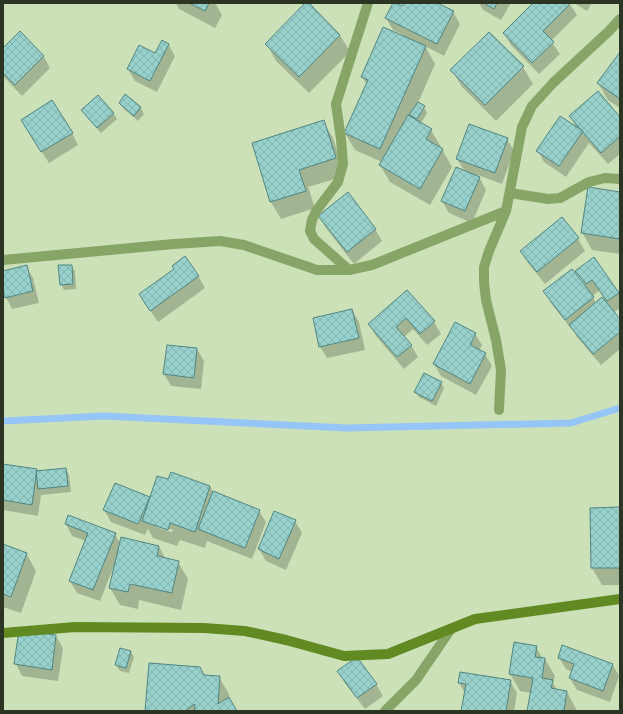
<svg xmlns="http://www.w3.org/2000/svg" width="623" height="714" font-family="Figtree,sans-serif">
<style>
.shadow{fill:#0003;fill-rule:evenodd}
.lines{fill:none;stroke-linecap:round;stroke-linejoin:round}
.stream{stroke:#96c6f7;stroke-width:7}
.building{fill:url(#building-cross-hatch);stroke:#4f8682}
.lane{stroke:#88a568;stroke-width:10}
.street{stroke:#88a568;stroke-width:10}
.secondary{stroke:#618a23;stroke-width:10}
</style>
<defs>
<pattern id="building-cross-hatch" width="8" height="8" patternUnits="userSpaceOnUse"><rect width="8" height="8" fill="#98d1cc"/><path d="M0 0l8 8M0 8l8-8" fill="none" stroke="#83b4af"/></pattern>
</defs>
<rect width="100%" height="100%" fill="#cce1b8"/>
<!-- shadow -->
<path class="shadow" d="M176,3H215L222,15L215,28L179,9Z
M307,3L340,35L350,52L309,93L276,61L267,44Z
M394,3L403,7L405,3H435L453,12L460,24L444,56L425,46L435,64L418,103L424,107L427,113L421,123L431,130L441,147L440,148L442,149L452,167L430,205L390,182L380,165L382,162L355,150L345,133L367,85L362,77L403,35L393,30L386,18Z
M479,3H511L501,20L483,10Z
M535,3H569L577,15L551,41L560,54L539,74L511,45L504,33Z
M574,3H592L587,11Z
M20,33L44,57L50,68L22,96L3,76V49Z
M489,33L523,67L533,84L496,121L462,87L452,70Z
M168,44L175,56L157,92L135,81L128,69L156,54Z
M620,53V108L608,100L598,83Z
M126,96L141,108L144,114L138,121L123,108L120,103Z
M98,97L114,114L117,119L101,133L86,116L83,111Z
M570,116L620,118V154L608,164L589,143L566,177L544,162L538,151L577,129Z
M323,121L333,138L345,176L308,187L315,208L281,219L271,202L253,144Z
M29,132L72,133L78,145L49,163Z
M507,139L514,151L502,184L478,175L486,190L472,223L449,213L442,201L465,172L457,159Z
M589,188L620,193V254L592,250L582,232Z
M319,216L375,229L382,241L354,264L326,228Z
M578,239L585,251L545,284L528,263L521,252Z
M26,266L33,278L39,303L12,309L6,297L3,286V272Z
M71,266L75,271L76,289L64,290L61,284Z
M577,271L618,293L620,296V308L613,313L620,321V349L601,365L577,337L573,330V331L551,303L544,291L584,286L585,285ZM599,291L609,306L608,307L596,303L592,296Z
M198,276L205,288L158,322L147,306L140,295Z
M407,291L434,322L441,334L427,345L413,329L404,337L411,345L418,357L404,369L376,336L369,324Z
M352,310L359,322L365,350L327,358L320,347Z
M475,334L482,345L479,351L485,354L492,366L476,395L441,376L434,364Z
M197,349L204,361L201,389L171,386L164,374Z
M441,383L444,388L436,406L419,397L415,392Z
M3,465L37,470L38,472L66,469L69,475L71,492L41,495L38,516L3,510Z
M169,481L210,486L213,492L259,511L266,522L252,559L207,541L205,548L180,540L177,546L153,538L148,529L145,535L111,522L104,510L149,498L150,500ZM156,525L173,530L172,532L156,527Z
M620,508V585H602L592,568L591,509Z
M295,521L302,533L286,570L266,561L259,549Z
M66,524L115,534L120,543L159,547L166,559L178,562L188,579L181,610L139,600L138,609L120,605L110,588L115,567L114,566L100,601L77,593L70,581L86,541L72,536Z
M3,545L26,553L36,571L21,613L3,607Z
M56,636L63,648L58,681L22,676L16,664Z
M536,647L543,659H545L555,676L553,683L557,690L567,692L576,709V711H528L531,693L520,691L510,674Z
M131,652L134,657L129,673L120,671L116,665Z
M559,657L613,665L619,676L610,702L577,690L570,678L572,672L566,669Z
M339,671L376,684L383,696L365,709L345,683Z
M204,676L219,677L229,694V700L236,711H146Z
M510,681L517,693L514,711H462L465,694L459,682Z"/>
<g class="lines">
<!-- stream -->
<path class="stream" d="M3,421L104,416L347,428L571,423L620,408"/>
</g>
<!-- building -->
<path class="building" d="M189,3H209L205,11Z
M305,3H309L340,35L299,77L265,44Z
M393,3H396L402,6L404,3H437L454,11L437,44L385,18Z
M484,3H497L494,9Z
M533,3H571L543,31L554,42L532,63L503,33Z
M383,27L426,46L380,149L344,133L368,80L361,77Z
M20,31L44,56L15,85L3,73V48Z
M489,32L524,66L485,105L450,70Z
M162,40L169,44L150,81L127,69L139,45L155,53Z
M620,52V99L597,83Z
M598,91L620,117V136L601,153L569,116Z
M125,94L141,107L134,116L119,103Z
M98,95L114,113L97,128L81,110Z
M52,100L73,133L41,152L21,120Z
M418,102L425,106L417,119L409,115Z
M408,115L432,129L426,139L443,149L420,189L379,165Z
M560,116L583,131L559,166L536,151Z
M324,120L336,158L299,170L306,191L270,202L252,143Z
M469,124L508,138L495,173L456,159Z
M456,167L480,177L465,211L441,201Z
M588,187L620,192L619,200L620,201V239L581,233Z
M348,192L376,229L347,252L318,216Z
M562,217L579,238L537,272L520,251Z
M185,256L199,276L150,311L139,294L174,269L172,266Z
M594,257L619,293L607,301L592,280L586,284L575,271Z
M27,265L33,291L5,298L3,291V271Z
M58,265H72L73,284L60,285Z
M572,269L594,297L565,320L543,291Z
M407,290L435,321L420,334L406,318L396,327L412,345L397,357L368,324Z
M602,297L620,319V332L593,354L569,325Z
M352,309L359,338L319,347L313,318Z
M455,322L476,333L470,345L486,353L470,384L433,364Z
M167,345L197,348L194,378L163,374Z
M424,373L442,382L432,401L414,392Z
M3,464L37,469L32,505L3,500Z
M66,468L68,486L38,489L36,471Z
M171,472L210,486L195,532L170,523L168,530L142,521L157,476L168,479Z
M115,483L150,497L138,524L103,510Z
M213,491L260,510L245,548L198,529Z
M620,507V568H591L590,508Z
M274,511L296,520L279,559L258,549Z
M68,515L116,533L93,590L69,581L88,533L65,524Z
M121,537L159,546L157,556L179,561L172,593L130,584L128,592L109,588Z
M3,544L27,553L11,597L3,594Z
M19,630L56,635L52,670L14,664Z
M514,642L537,646L535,657L545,658L542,678L553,680L551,688L567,691L564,711H527L533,678L509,674Z
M562,645L613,664L603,691L569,678L574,664L558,658Z
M120,648L131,651L126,668L115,665Z
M357,657L377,684L357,698L337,671Z
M149,663L200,667L204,675L220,676L218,704L229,697L237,711H194L195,704L186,710V711H145Z
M460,672L511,680L506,711H461L466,684L458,683Z"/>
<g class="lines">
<!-- lane -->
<path class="lane" d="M510,193L548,199L560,198L589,182L605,178L620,179
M3,260L174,244L220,241L244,245L317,270H349L372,265L506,211
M349,270L314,239L310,231L312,220L316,211L338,182L343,164L341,139L336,104L368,3
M499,410L501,370L496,340L486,300L484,282V267L489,251L506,211L522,127L532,106L553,83L609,31L620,19"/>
<!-- street -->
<path class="street" d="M385,711L416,680L451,629"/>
<!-- secondary -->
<path class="secondary" d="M3,633L75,627L204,628L245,631L286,640L344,656L388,654L475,619L620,599"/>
</g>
<!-- border -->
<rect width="623" height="714" fill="none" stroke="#2c3424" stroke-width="8"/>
</svg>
